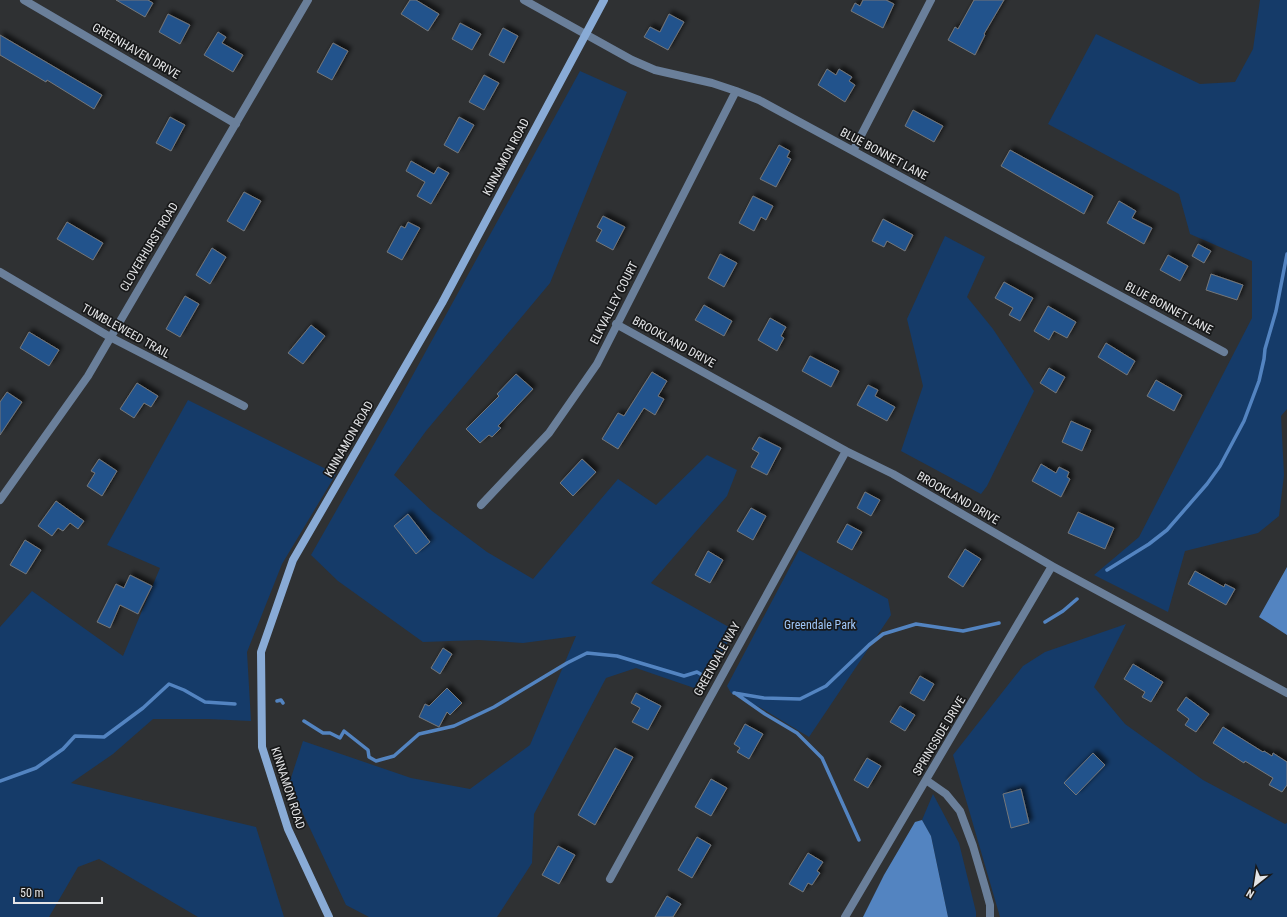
<svg xmlns="http://www.w3.org/2000/svg" width="1287" height="917" font-family="'Roboto Condensed',sans-serif">
<style>
.green{fill:#153b69}
.water{fill:#5384c1}
.lines{fill:none;stroke-linecap:round;stroke-linejoin:round}
.stream{stroke:#5384c1;stroke-width:3.5}
.building{fill:#23538c;stroke:#757779;filter:url(#shadow)}
.street{stroke:#6a7f9a;stroke-width:8}
.secondary{stroke:#89abd6;stroke-width:8}
.labels{text-anchor:middle;stroke-width:3.5;stroke-linejoin:round;paint-order:stroke}
.street-label{font-size:12px;fill:#e3e4e6;stroke:#18191a}
.park-label{font-size:12px;fill:#9fc7f9;stroke:#18191a}
</style>
<defs>
<filter id="shadow"><feDropShadow dx="3.5" dy="-3.5" stdDeviation="2" flood-color="#0009"/></filter>
</defs>
<rect width="100%" height="100%" fill="#2f3133"/>
<!-- green -->
<path class="green" d="M1260,0H1287V409L1281,416L1284,475L1279,516L1258,533L1185,551L1168,612L1094,575L1139,537L1252,318V261L1190,234L1179,194L1048,124L1096,34L1200,84L1235,82L1253,49Z
M580,71L627,92L550,283L426,431L394,475L432,511L487,552L533,579L618,479L656,505L707,455L737,470L727,496L651,583L734,630L703,691L636,668L606,678L534,814L532,863L497,917H369L346,905L289,784L303,741L411,778L470,789L530,745L576,636L523,643L479,640L423,642L338,581L311,555L398,402Z
M945,236L985,257L967,297L993,329L1034,391L987,486L981,494L901,451L923,386L907,319Z
M188,400L336,474L282,564L247,652L251,721L208,719H153L113,754L71,783L256,827L284,917H198L99,859L78,867L49,917H0V627L32,591L123,656L160,568L107,545Z
M799,550L888,599L891,615L809,737L761,708L731,693L727,686Z
M1126,624L1094,687L1125,724L1203,780L1285,824L1287,823V917H1000L953,755L1023,666L1045,652Z
M933,794L959,843L976,912V917H948L931,836L922,820Z"/>
<!-- water -->
<path class="water" d="M1287,567V635L1259,617Z
M922,820L931,836L948,917H863L884,875L915,822Z"/>
<g class="lines">
<!-- stream -->
<path class="stream" d="M1107,570L1149,544L1167,530L1207,484L1220,466L1244,421L1259,381L1264,359L1265,349L1276,311L1287,254
M1045,622L1063,611L1077,599
M734,693L764,698L800,699L826,686L869,645L883,634L916,624L963,631L999,623
M735,693L765,714L797,733L822,758L859,840
M277,701L281,700L283,703
M304,721L323,733H330L340,738L344,731L368,750L369,757L376,761L394,756L419,734L454,726L494,707L567,663L587,653L617,656L684,676L697,672L709,679
M0,781L36,768L63,749L75,736L104,737L143,708L169,684L184,690L205,702L235,704"/>
</g>
<!-- building -->
<path class="building" d="M116,0H148L153,3L145,17Z
M410,0H416L439,14L428,31L401,14Z
M863,0H886L894,4L883,28L851,11L855,3L860,6Z
M974,0H1004L984,34L985,35L975,55L948,40L955,27L958,29Z
M168,14L190,25L180,44L159,32Z
M669,14L684,22L668,50L644,37L650,27L660,32Z
M460,23L481,34L472,50L452,39Z
M503,28L518,36L504,63L489,55Z
M218,32L226,37L222,43L243,55L233,72L204,55Z
M0,35L102,95L94,109L47,80L46,82L0,55Z
M333,43L348,51L332,80L317,72Z
M827,69L836,75L839,69L852,77L849,81L855,85L845,102L818,85Z
M484,75L499,83L484,110L469,102Z
M913,110L943,126L934,142L905,126Z
M170,117L185,125L171,151L156,143Z
M459,117L474,125L458,153L444,145Z
M779,145L790,151L787,157L791,159L776,187L760,179Z
M1010,150L1093,196L1084,214L1001,166Z
M411,161L434,174L438,167L449,173L431,204L417,196L425,182L406,171Z
M244,192L261,201L244,231L227,221Z
M753,196L773,206L766,220L761,217L754,231L739,223Z
M1119,201L1136,211L1132,218L1152,228L1144,244L1107,223Z
M603,216L625,227L613,250L596,241L602,230L597,227Z
M883,219L913,235L905,251L887,241L884,247L872,241Z
M67,222L103,243L93,260L57,239Z
M408,222L420,228L402,260L387,252L401,226L405,228Z
M1198,244L1211,251L1204,263L1192,256Z
M212,248L226,257L210,284L196,275Z
M720,254L737,263L724,287L708,278Z
M1168,255L1188,266L1180,281L1160,270Z
M1211,274L1243,285L1237,300L1206,290Z
M1004,282L1033,298L1020,321L1009,315L1013,308L995,298Z
M185,296L199,304L180,337L166,329Z
M704,305L732,321L724,336L695,320Z
M1048,306L1076,322L1067,338L1054,331L1049,340L1034,331Z
M770,318L786,327L781,336L784,338L777,351L758,340Z
M311,325L325,336L303,364L288,353Z
M29,332L59,350L49,366L20,348Z
M1106,343L1135,361L1127,375L1098,357Z
M810,356L839,371L831,387L802,371Z
M1049,368L1065,377L1056,393L1040,383Z
M652,372L667,381L658,396L664,399L655,415L644,408L618,449L602,439L618,413L624,416Z
M516,374L533,389L498,426L501,428L492,437L489,435L480,443L466,429L499,396L497,394Z
M1156,380L1182,395L1174,411L1147,396Z
M137,383L158,396L151,407L144,403L134,418L120,409Z
M868,385L878,390L875,396L895,407L887,421L857,405Z
M7,392L22,402L0,435V402Z
M1071,421L1091,430L1082,451L1062,442Z
M759,437L781,448L767,475L751,467L759,453L752,449Z
M99,459L117,471L102,496L87,486L95,473L91,471Z
M582,459L596,472L573,496L560,483Z
M1041,464L1056,473L1059,467L1069,472L1067,477L1070,479L1061,497L1032,481Z
M865,492L880,500L871,516L857,508Z
M56,501L84,521L78,529L70,523L63,531L58,528L52,536L38,526Z
M751,508L766,516L753,540L737,531Z
M1078,512L1114,528L1105,549L1068,533Z
M408,514L430,542L416,554L394,526Z
M847,524L862,532L852,550L837,542Z
M25,540L41,550L26,574L10,565Z
M965,549L981,559L963,587L948,577Z
M708,551L723,560L710,583L695,575Z
M1195,571L1224,587L1225,584L1235,589L1226,605L1188,584Z
M130,575L152,586L138,614L120,605L110,628L97,622L116,584L124,588Z
M443,648L452,654L440,674L431,668Z
M1133,664L1163,682L1151,702L1142,697L1145,692L1124,679Z
M920,676L934,684L924,701L910,693Z
M447,688L462,703L450,715L447,712L439,727L419,717L425,704L429,706Z
M636,693L661,706L648,730L632,722L640,708L631,703Z
M1186,697L1209,714L1196,732L1185,725L1189,719L1177,710Z
M900,706L915,715L905,731L890,722Z
M745,724L763,734L749,759L737,752L740,748L734,744Z
M1223,727L1263,752L1264,751L1272,756L1273,753L1287,762V785L1282,792L1269,785L1273,778L1245,761L1244,763L1213,743Z
M615,748L633,757L595,825L578,815Z
M1093,753L1105,765L1076,795L1064,783Z
M867,758L881,766L868,788L854,780Z
M711,779L727,788L711,816L695,807Z
M1021,789L1029,823L1011,828L1003,794Z
M697,837L711,845L692,878L678,870Z
M558,846L575,855L559,884L542,875Z
M808,853L823,862L817,871L820,873L812,885L808,883L803,892L789,884Z
M667,896L681,904L673,917H655Z"/>
<g class="lines">
<!-- street -->
<path class="street" d="M24,0L236,124
M524,0L632,60L655,70L712,83L736,91L759,100L1224,352
M853,151L931,0
M0,272L110,337L244,406
M616,324L846,451L893,474L1052,566L1287,693
M0,500L88,376L308,0
M481,505L549,433L597,364L736,91
M926,780L946,794L960,811L973,846L985,887L990,905V917
M610,879L846,451
M845,917L1052,566"/>
<!-- secondary -->
<path class="secondary" d="M329,917L288,829L262,747L261,652L293,560L442,303L604,0"/>
</g>
<g class="labels">
<!-- street labels -->
<g class="street-label">
<text transform="translate(136 51) rotate(30)" y="4">GREENHAVEN DRIVE</text>
<text transform="translate(884 154) rotate(28)" y="4">BLUE BONNET LANE</text>
<text transform="translate(506 157) rotate(-62)" y="4">KINNAMON ROAD</text>
<text transform="translate(149 247) rotate(-59)" y="4">CLOVERHURST ROAD</text>
<text transform="translate(614 303) rotate(-63)" y="4">ELKVALLEY COURT</text>
<text transform="translate(1169 308) rotate(28)" y="4">BLUE BONNET LANE</text>
<text transform="translate(126 331) rotate(29)" y="4">TUMBLEWEED TRAIL</text>
<text transform="translate(674 342) rotate(29)" y="4">BROOKLAND DRIVE</text>
<text transform="translate(349 439) rotate(-60)" y="4">KINNAMON ROAD</text>
<text transform="translate(958 498) rotate(30)" y="4">BROOKLAND DRIVE</text>
<text transform="translate(717 659) rotate(-61)" y="4">GREENDALE WAY</text>
<text transform="translate(939 736) rotate(-59)" y="4">SPRINGSIDE DRIVE</text>
<text transform="translate(288 788) rotate(72)" y="4">KINNAMON ROAD</text>
</g>
<!-- park labels -->
<g class="park-label">
<text x="820" y="629">Greendale Park</text>
</g>
</g>
<!-- north arrow -->
<g transform="translate(1255 885) rotate(210)" stroke="#18191a" stroke-width="3" paint-order="stroke">
<path d="M0-3L7 15L0 10L-7 15Z" fill="#e3e4e6"/>
<text y="-6" font-size="11" font-weight="bold" text-anchor="middle" fill="#e3e4e6">N</text>
</g>
<!-- scale -->
<path d="M14 897v6h88v-6" fill="none" stroke="#e3e4e6" stroke-width="2"/>
<text x="20" y="897" font-size="12" fill="#e3e4e6" stroke="#18191a" stroke-width="3" paint-order="stroke">50 m</text>
</svg>
